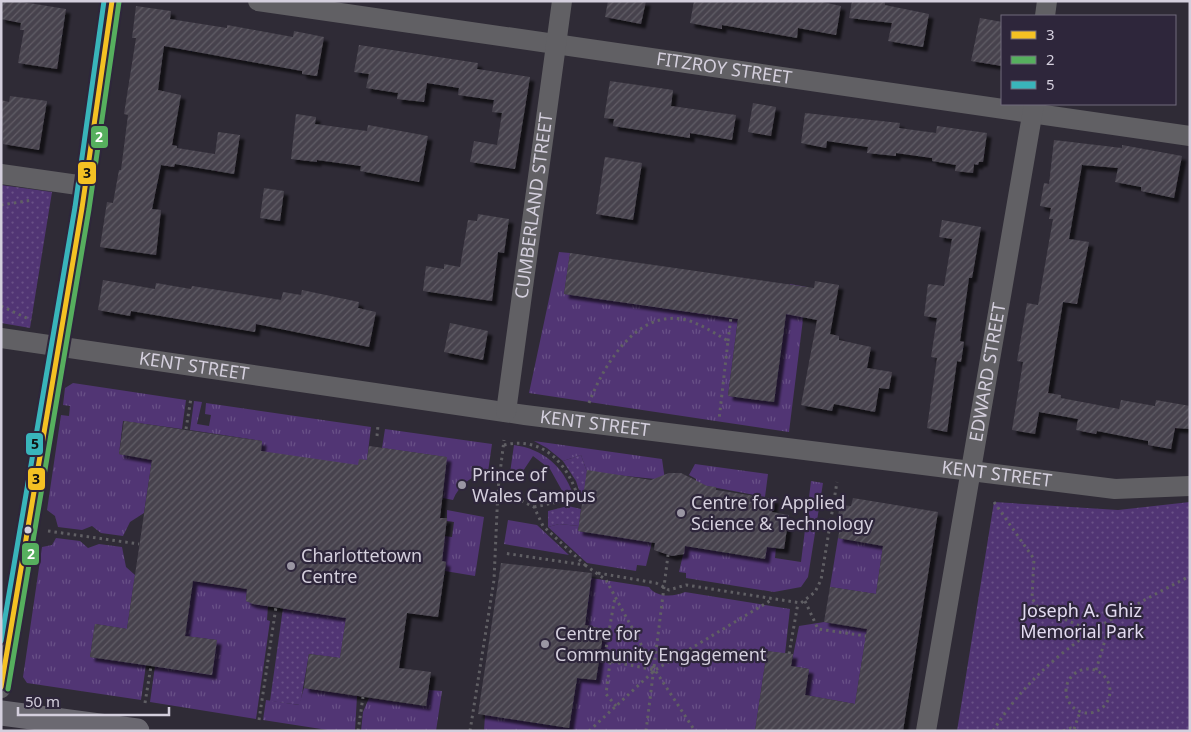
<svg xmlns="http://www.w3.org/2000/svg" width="1191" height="732" font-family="'Noto Sans',sans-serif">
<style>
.grass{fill:url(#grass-tufts)}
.park{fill:url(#park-dots)}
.building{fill:url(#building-hatch);filter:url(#shadow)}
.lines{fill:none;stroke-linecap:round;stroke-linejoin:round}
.path{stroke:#605f64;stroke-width:3;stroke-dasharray:2.5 4;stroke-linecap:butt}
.minor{stroke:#616064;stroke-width:20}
.major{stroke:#6b6971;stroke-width:25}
.bus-1-casing{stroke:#2e263b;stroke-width:9}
.bus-2-casing{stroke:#2e263b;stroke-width:9}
.bus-3-casing{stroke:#2e263b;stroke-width:9}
.bus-1{stroke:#f4c123;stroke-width:5}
.bus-2{stroke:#56af5e;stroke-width:5}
.bus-3{stroke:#39b5bb;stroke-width:5}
.poi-dot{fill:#9a96a3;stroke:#2e263b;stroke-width:2}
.bus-dot{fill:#d4cfdd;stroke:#2e263b;stroke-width:2}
.labels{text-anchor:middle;stroke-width:4.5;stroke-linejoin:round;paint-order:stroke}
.street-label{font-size:18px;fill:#d4cfdd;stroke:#2e263b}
.poi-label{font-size:18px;fill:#d4cfdd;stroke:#2e263b;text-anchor:start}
.park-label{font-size:18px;fill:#e3dbf1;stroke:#2e263b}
.line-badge{stroke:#2e263b;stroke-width:2}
.badge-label{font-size:14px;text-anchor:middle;font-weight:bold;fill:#fff}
.pale-badge-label{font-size:14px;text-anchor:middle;font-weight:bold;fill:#111}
</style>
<defs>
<pattern id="grass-tufts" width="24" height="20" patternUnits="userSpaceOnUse" patternTransform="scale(1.25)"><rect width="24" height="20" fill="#513574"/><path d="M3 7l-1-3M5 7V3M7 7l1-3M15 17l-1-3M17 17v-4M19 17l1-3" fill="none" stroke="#695187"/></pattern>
<pattern id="park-dots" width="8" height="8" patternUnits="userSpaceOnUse" patternTransform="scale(1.25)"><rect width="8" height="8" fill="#513574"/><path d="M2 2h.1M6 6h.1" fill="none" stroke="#695187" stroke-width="1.8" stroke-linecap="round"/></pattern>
<pattern id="building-hatch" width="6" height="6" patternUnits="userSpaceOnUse" patternTransform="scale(1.25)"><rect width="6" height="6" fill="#47434d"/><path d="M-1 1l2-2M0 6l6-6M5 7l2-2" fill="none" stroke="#615d66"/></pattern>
<filter id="shadow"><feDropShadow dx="4.5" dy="4.5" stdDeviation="1" flood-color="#0009"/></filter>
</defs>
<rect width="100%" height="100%" fill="#2f2b36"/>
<!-- grass -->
<path class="grass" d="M559,252L570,253L564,294L738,318L728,396L774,402L790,284L807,287L789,432L529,393Z
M73,383L186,400L182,429L123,421L119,454L152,460L144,513L130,522L123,536L101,533L92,526L82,530L58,527L55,516L47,510L61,415L69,416L70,406L63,405L65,388Z
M194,401L202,402L197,424L209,426L211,415L205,414L206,403L371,427L367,460L358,465L257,473L262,441L190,430Z
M385,429L492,444L488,472C472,475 459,485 453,500L443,498L446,457L382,448Z
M534,441L662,459L665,480L587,472L581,455L563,461L547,448Z
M514,445C543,449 563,466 573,494L565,496L550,469L533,456L519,477L510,473Z
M695,464L768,474L765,497L696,484V479L689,475Z
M811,481L823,483L808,577L801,587L774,592L686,578V573L679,572L685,546L764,559L767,547L776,548L775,558L801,562Z
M447,510L484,517L475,576L445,571L446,562L433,560L437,535L452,537L454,522L447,521Z
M508,520L537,525L569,555L504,544Z
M559,524L579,526L578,531L652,542L646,566L637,565L636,571L587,563L548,527Z
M56,538L80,541L88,548L99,544L122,547L126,567L135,575L127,629L95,624L90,657L146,665L141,700L27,683L23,677L42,547L52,545Z
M838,538L883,546L876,594L830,587Z
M591,578L649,587C657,598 674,597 685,592L790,609L785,654L767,651L755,731H484L485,715L569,728L577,678L596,680L604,630L585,625Z
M193,581L247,589L246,601L268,606L267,620L270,621L256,719L150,702L155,666L217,640L185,636Z
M824,622L867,629L855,704L805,695L809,669L791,666L799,626Z
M304,688L357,696L355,731H334L263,720L266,700L299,705Z
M429,690L442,691L436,731H361L363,712L369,698L426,706Z"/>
<!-- park -->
<path class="park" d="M1,185L52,192L30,328L1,323Z
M581,455L587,472L584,494L580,493L576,481L563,461Z
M994,502L1118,510L1190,502V731H957Z
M568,506L581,509L579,526L559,524L548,527V511Z
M348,606L340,658L309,654L300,705L270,701L283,608Z"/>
<!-- building -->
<path class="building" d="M1,1H17L66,9L57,69L18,63L24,30H20L21,23L1,19Z
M608,1H646L641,24L605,17Z
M694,1H818L841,6L836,35L798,28L797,38L722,25V29L690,23Z
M852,1H885V5L929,14L923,47L888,41L892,23L849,18Z
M136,6L171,11L170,19L227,28V25L293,37L294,31L324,37L317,76L302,74V71L164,46L158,90L181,95L172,145L177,146V148L215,154L218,132L240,135L234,174L175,164L174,167L161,165L152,209L161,210L156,255L100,247L107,202L113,203L119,170H121L128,115L124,114L136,38H132Z
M980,18L1002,22V66L971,61Z
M359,45L478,63L477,69L530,77L515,169L470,162L474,141L497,145L502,113L492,112L494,100L458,95L459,88L427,83L424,102L397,99L398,93L366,88L369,74L354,72Z
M610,81L673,90L671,106L736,115L732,140L690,133V138L613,126L614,119L604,118Z
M10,96L47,101L39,150L3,144L1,100L9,102Z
M753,103L776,107L771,136L748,132Z
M805,113L900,123L899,128L936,133L937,126L987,133L983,162H979L978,165L974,164L973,173L955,171L956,165L932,161V158L896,153V156L867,153L868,147L827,141L826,148L801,143Z
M296,114L316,117L315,124L367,131L368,125L428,136L419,182L360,171L361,166L317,160V162L291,159Z
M1054,140L1122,148V145L1182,156L1174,198L1141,191V187L1115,182L1118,168L1082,165L1069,239L1089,242L1077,304L1063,302L1048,393L1061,395V398L1119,409L1121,400L1155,406L1156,400L1190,406V429L1175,428L1171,449L1148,445V441L1097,431L1096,434L1076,430L1078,419L1039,412L1035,434L1012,430L1023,362L1017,361L1027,303L1038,305L1053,219H1049L1051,208L1040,206L1044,183L1049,184Z
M605,157L642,163L633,220L596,214Z
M264,188L284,191L280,221L260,218Z
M478,214L509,219L504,253L498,252L492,301L423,291L426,266L444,269V264L460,267L468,220L477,221Z
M942,220L981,227L972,278H969L960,341L964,342L961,362L957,361L947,432L927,428L937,358L931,357L937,318L924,316L928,284L944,286L952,239L939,237Z
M570,253L814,288L815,281L839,285L830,334L839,336V340L871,347L867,368L892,372L889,389L879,388L875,412L834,404L832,411L801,405L817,320L786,314L774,402L728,396L738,319L564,294Z
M103,280L155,289L156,283L191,289L192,286L281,300L283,292L301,295L302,290L359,302L358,308L376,312L369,347L256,324L255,332L131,311L130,316L98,310Z
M450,323L488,331L483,360L444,352Z
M124,421L262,441L261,451L358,465L359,459L367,460L369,446L447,457L440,518H447L442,561L446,562L438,617L407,613L399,668L431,672L426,706L304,688L309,654L340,658L346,618L253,604L246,601L247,589L193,581L185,636L217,640L212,675L90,657L95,624L127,629L152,460L119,454Z
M587,470L651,480L669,473H681L707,486L716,487V490L774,499L772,512L789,515L784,549L767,547L765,559L685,546L684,554L672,556L654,550L655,543L578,531Z
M853,498L938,512L903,731H755L767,651L793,654L791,666L809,669L805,695L855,704L867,629L824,622L830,587L876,594L883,546L838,538L841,523L837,522L840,505L851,506Z
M501,563L592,573L585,625L604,629L596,680L577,678L569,728L478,714Z"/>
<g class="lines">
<!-- path -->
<path class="path" d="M1,205L33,200
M1,306L31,320
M728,341L731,317
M589,403C604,364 639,305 690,321C704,326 716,334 728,341L719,420
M186,429L191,398
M377,436L378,425
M504,445C544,436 568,464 579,500
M498,489L534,507L543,526L585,565L503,553
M994,502L1034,559L1032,598L1038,608L1092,631
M534,507L568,500L582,501
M48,531L139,544
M585,565L606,580L655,670L695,731
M598,573L656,583L669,590L686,585L801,603L815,592L821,580L837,482
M805,601L818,629L866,636
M789,654L798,603
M599,659L655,670
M604,660L615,597
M610,662L606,694L616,706
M1066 691a22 22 0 1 1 44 0a22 22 0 1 1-44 0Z
M1096,670L1112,617
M145,703L151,666
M259,720L276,607
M1074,729L1080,712
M358,731L363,697
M470,731L494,580L498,489L504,440
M589,731L655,670L773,599
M646,731L668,555
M993,731C1042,653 1111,617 1190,576
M1063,731L1071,728L1077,731"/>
<!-- minor -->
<g class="minor">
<path id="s1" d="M258,1L1190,136"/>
<path d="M1045,16L1047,1"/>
<path d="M1,174L85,186"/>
<path id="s2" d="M1,338L525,415L971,471L1115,489L1190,486"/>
<path id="s3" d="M506,412L562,1"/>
<path d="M1,688L82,208L112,1"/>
<path id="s4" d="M926,731L1034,104"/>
</g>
<!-- major -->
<path class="major" d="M1,713L137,731"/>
<!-- bus-1 casing -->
<g class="bus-1-casing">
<path id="bus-1" d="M1,687L82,208L112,1"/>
</g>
<!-- bus-2 casing -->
<g class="bus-2-casing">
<path id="bus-2" d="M8,689L89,209L119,2"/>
</g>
<!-- bus-3 casing -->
<g class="bus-3-casing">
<path id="bus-3" d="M1,641L75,207L104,1"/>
</g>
<!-- bus-1 -->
<use href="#bus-1" class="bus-1"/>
<!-- bus-2 -->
<use href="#bus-2" class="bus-2"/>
<!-- bus-3 -->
<use href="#bus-3" class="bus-3"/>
</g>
<!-- markers -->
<g class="poi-dot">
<circle cx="462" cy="485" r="5"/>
<circle cx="681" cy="513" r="5"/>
<circle cx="291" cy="566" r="5"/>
<circle cx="545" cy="644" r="5"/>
</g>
<circle class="bus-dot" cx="28" cy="530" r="4.5"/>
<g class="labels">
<!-- street labels -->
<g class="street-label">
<text dy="6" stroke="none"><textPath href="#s1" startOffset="471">FITZROY STREET</textPath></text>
<text dy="6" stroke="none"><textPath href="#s3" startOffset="208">CUMBERLAND STREET</textPath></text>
<text dy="6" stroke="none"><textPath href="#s2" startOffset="195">KENT STREET</textPath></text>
<text dy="6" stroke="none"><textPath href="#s4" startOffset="364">EDWARD STREET</textPath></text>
<text dy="6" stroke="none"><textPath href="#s2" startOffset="600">KENT STREET</textPath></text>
<text dy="6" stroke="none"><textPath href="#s2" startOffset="1005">KENT STREET</textPath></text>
</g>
<!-- poi labels -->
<g class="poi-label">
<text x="472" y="481">Prince of<tspan x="472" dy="21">Wales Campus</tspan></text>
<text x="691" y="509">Centre for Applied<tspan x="691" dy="21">Science &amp; Technology</tspan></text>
<text x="301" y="562">Charlottetown<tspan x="301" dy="21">Centre</tspan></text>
<text x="555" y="640">Centre for<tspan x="555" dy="21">Community Engagement</tspan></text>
</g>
<!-- park labels -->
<g class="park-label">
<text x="1082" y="617">Joseph A. Ghiz<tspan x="1082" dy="21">Memorial Park</tspan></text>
</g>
</g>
<g class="line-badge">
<rect x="90" y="125" width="19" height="24" rx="5" fill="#56af5e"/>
<rect x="77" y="161" width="20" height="24" rx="5" fill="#f4c123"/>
<rect x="25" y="432" width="19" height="24" rx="5" fill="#39b5bb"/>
<rect x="27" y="467" width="19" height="24" rx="5" fill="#f4c123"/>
<rect x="21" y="542" width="19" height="24" rx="5" fill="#56af5e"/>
</g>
<g class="badge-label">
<text x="99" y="142">2</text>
<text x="31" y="559">2</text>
</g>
<g class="pale-badge-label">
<text x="87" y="178">3</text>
<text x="35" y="449">5</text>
<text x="36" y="484">3</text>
</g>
<!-- border -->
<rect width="1191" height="732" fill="none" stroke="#d4cfdd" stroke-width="5"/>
<!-- legend -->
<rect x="1001" y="15" width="175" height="90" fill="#2e263b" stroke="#706a7c"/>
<rect x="1011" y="31" width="25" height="8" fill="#f4c123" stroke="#706a7c"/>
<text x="1046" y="40" font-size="15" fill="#d4cfdd">3</text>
<rect x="1011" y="56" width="25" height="8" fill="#56af5e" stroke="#706a7c"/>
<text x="1046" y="65" font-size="15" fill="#d4cfdd">2</text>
<rect x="1011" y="81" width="25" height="8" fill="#39b5bb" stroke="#706a7c"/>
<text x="1046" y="90" font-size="15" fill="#d4cfdd">5</text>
<!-- scale -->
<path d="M18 707v8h151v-8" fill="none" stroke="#d4cfdd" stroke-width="2.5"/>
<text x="25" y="707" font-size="15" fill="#d4cfdd" stroke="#2e263b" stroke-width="4" paint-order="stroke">50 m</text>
</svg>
